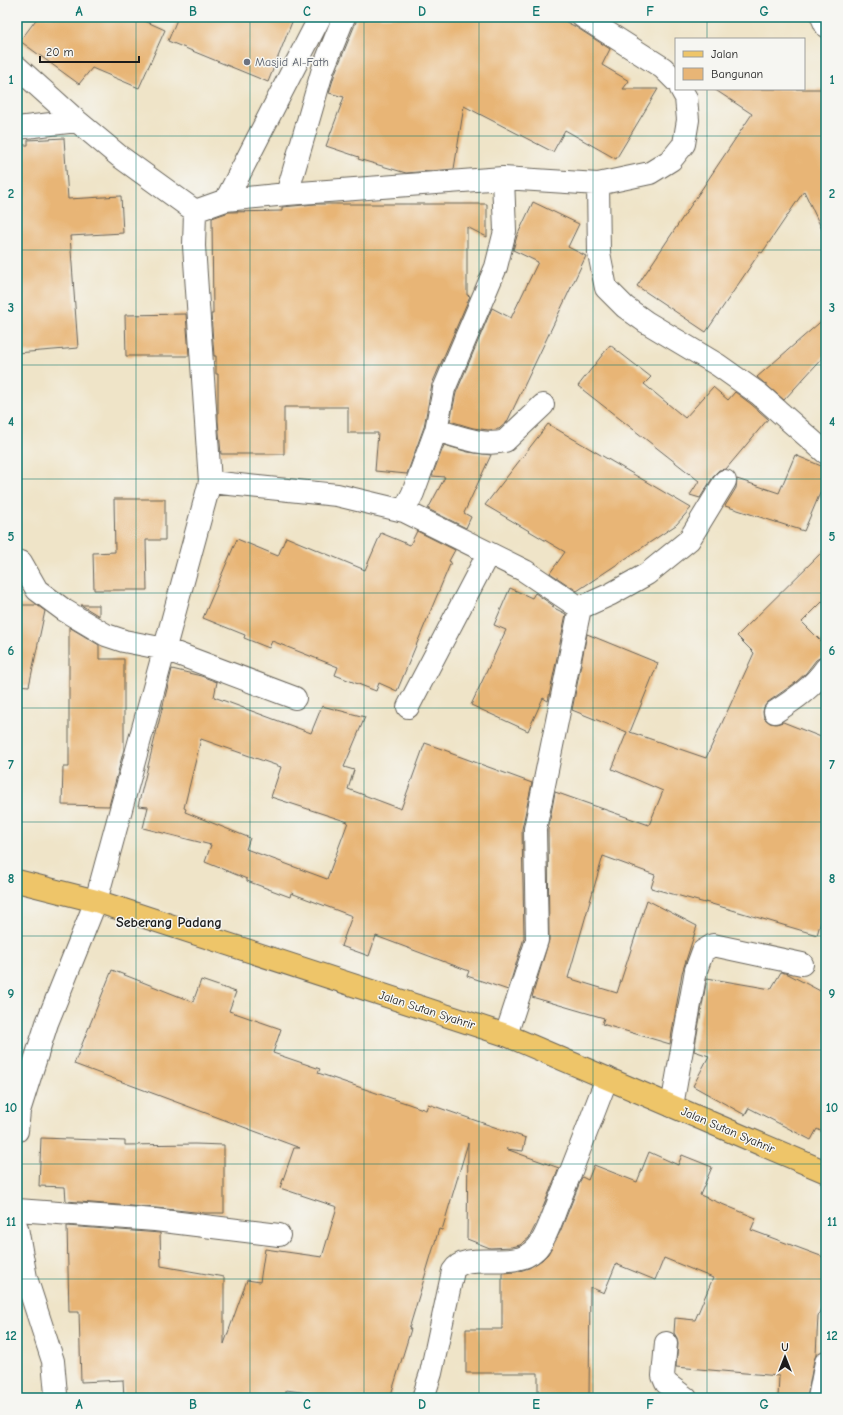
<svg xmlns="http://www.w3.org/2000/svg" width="843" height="1415" font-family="'Comic Neue',sans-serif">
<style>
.building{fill:#e8b576;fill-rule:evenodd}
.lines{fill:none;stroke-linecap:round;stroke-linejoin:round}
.minor-casing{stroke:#666258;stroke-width:24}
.major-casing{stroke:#666258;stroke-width:24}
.minor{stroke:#fff;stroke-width:22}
.major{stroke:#eec569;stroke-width:22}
.grid{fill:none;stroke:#0f766e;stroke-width:1;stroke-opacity:0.55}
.worship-dot{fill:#6b7280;stroke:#f6f6f2;stroke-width:1.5}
.labels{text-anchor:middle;stroke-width:3;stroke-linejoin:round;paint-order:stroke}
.worship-label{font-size:12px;fill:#5b616d;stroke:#f6f6f2;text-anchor:start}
.street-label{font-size:12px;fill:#1c1c1c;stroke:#f6f6f2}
.quarter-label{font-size:14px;font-weight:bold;fill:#1c1c1c;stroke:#f6f6f2}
.neatline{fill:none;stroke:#0f766e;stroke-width:1.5}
.grid-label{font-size:13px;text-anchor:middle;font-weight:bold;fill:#0f766e}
</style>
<rect width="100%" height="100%" fill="#f6f6f2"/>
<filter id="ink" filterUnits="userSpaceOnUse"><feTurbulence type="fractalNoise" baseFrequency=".025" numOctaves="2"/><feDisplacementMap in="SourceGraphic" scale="8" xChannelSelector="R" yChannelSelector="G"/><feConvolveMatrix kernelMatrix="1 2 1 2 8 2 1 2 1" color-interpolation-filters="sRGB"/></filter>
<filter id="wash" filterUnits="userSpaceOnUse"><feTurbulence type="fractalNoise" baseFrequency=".012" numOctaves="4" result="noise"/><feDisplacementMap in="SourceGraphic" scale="16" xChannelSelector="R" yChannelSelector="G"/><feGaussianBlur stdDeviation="0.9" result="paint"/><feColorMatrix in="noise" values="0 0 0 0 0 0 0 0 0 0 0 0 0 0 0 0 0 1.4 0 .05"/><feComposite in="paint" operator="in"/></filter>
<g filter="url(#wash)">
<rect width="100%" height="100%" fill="#efe4c8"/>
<g id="blocks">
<!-- building -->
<path class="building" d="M38,17H136L165,30L139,88L92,68L79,84L20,41Z
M178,17H294L268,82L168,41Z
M356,17H557L576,27L610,49L602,65L629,81L623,89H658L616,159L565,130L553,152L464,106L454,169L406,173L358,159L359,157L326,146L344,97L329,93L335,73L356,22Z
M714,89H826V238L804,191L762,253L760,252L706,332L637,286L752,114Z
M64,138L68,199L121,196L123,233L70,236L78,348L17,353V145H28V140Z
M533,202L579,224L568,247L586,256L507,422L499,429L488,430L473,428L450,421L456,393L492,308L511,318L538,262L513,250L517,236Z
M315,204H487V237L467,227V295L470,296L432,384L424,427L407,474L375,471L378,433H348V407H284V454H221L218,421V374H216V356H214L211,314H213L212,218L229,212L282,211V207Z
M186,314L189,356H126L125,315Z
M826,317V354L784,400L757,377Z
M610,345L651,377L644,384L685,418L713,387L728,400L735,392L751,404L768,419L726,469L719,470L715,474L700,498L690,495L699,481L578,386Z
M548,424L691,508L676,525L577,591L550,573L565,552L485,505Z
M444,445L468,452L491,455L464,513L471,517L466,528L428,509L445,477L432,476Z
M795,455L826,468V479L804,531L725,506L736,488L737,479L779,493Z
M114,499H165V540H146L147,590H94L93,553L115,552Z
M417,531L455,550L449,561L451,562L397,691L379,683L376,691L335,675L338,667L272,641L269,648L244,638L245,635L203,618L237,539L278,556L286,537L365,570L381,533L410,545Z
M826,548V598L802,622L826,646V654L816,660L806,673L795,683L768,702L764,707L763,712L764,718L770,723L776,724L783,722L826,739V904L817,935L705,902V903L651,888L655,875L603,856L568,978L617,993L647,900L697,926L682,973L670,1044L602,1024L604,1018L532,997L549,940L548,830L555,792L649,825L663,791L612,769L627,732L572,710L587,634L658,663L630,732L706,758L754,653L737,636Z
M510,588L532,598L535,593L554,606L552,607L566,614L548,701L543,698L528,731L471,705L506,630L494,625Z
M17,605H37L45,611L29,686L17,685Z
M81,605H99V616Z
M69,627L99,645V659H124V749L109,806L62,805L63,767H69Z
M172,669L201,676L217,682L214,697L311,733L322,706L365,717L344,767L354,770L348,789L401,809L425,743L450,752V753L532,783L522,829L524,938L508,990L467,976L469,971L376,936L369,956L341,946L352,916L291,893L290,897L247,881V879L205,862L211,845L143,828L148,807L138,806ZM201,739L281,767L271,797L348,822L327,879L246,849L250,838L185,812L186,809L184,808Z
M112,970L193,1002L201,980L236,992L229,1011L281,1029L273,1053L320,1069L318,1073L426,1110L428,1104L526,1138L523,1151L506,1149L559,1168L537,1222L529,1238L520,1245L512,1247L490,1248L467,1239L468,1143L442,1230L439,1229L409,1329H411L390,1398H346L286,1390V1398H124L123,1380L81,1382L79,1312H69L67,1226L160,1233L161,1266L224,1277V1344L247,1280L260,1282L265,1249L322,1257L337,1207L280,1188L294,1148H300L74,1064Z
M781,972L788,974L826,994V1134L817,1129L811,1140L749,1108L745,1115L693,1086L709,1056L694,1051L707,978L771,989Z
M41,1138L125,1141V1145L195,1144L224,1145V1213H205L156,1208L66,1201L65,1187L39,1186Z
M649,1152L678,1165L682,1155L712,1167L700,1195L756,1218L751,1230L826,1258V1296L818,1316L816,1355L814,1360L807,1398H778L779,1376L676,1367L678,1344L677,1338L674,1333L675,1318L695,1320L713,1278L664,1258L655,1280L616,1264L604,1293L590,1287L589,1398H538V1373H466V1329H502V1273L516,1272L529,1268L542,1260L548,1254L560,1232L582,1177L588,1180L594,1165L637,1182Z"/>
</g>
</g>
<g filter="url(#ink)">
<use href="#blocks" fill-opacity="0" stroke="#666258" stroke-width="1"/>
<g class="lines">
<!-- minor casing -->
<g class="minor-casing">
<path id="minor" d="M583,17L663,68L676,81
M822,17L826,26
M17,67L77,121L119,156L195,211L194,246L210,482L96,901L47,1023L19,1111L17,1131
M17,128L77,121
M598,184L599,253L606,288L625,307L646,322L718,365L759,394L826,453
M287,194L323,69L344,17
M226,200L320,17
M195,211L226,200L287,194L503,178L598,184L650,173L671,160L684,144L688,120L686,98L681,89
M436,430C457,436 483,447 505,441L543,405
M210,482L337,495L404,511L525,571L580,608
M404,511L413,493L436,430L444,389L496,267L505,231L503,178
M21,562L37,590L64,610L106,635L124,641L165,649L295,698
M580,608L611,594L647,574L689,540L725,481
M408,707L488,554
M775,712C794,700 813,687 826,668
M506,1035L537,940L535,829L580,608
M672,1106L696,970L703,951L713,945L802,964
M17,1210L155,1220L279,1235
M17,1228L26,1278L53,1361L56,1394L55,1398
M666,1343L663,1376L666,1383L686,1398
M423,1398L431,1373L453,1271C466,1249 513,1272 535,1250C546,1240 553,1215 559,1201C576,1160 591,1119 607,1078
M819,1398L826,1362"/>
</g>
<!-- major casing -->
<g class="major-casing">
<path id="major" d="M17,881L96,901L506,1035L826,1172"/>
</g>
<!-- minor -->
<use href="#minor" class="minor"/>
<!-- major -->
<use href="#major" class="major"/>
</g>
</g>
<!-- grid -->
<path class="grid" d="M136,17V1398M250,17V1398M364,17V1398M479,17V1398M593,17V1398M707,17V39M707,89V1398M17,136H826M17,250H826M17,365H826M17,479H826M17,593H826M17,708H826M17,822H826M17,936H826M17,1050H826M17,1164H826M17,1279H826"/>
<!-- markers -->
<circle class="worship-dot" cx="247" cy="62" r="4"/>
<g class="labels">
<!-- worship labels -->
<g class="worship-label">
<text x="255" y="66">Masjid Al-Fath</text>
</g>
<!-- street labels -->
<g class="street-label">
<text transform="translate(427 1010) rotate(18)" y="4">Jalan Sutan Syahrir</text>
<text transform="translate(728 1130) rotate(23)" y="4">Jalan Sutan Syahrir</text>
</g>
<!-- quarter labels -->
<g class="quarter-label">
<text x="169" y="927">Seberang Padang</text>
</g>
</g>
<!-- margin -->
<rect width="843" height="1415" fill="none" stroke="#f6f6f2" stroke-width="44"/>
<!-- legend -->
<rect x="675" y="38" width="130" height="52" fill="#f6f6f2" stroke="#9f9f9c"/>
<rect x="683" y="51" width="20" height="6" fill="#eec569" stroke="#9f9f9c"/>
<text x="711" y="58" font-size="12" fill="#1c1c1c">Jalan</text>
<rect x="683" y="68" width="20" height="12" fill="#e8b576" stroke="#9f9f9c"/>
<text x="711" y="78" font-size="12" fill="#1c1c1c">Bangunan</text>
<!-- north arrow -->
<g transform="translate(785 1357)" stroke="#f6f6f2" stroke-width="3" paint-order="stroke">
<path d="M0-3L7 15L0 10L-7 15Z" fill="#1c1c1c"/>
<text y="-6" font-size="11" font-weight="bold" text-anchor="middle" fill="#1c1c1c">U</text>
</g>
<!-- scale -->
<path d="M40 56v6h99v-6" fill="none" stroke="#1c1c1c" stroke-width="2"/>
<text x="46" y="56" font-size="12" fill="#1c1c1c" stroke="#f6f6f2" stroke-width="3" paint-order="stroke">20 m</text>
<rect x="22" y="22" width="799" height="1371" class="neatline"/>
<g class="grid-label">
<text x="79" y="16">A</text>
<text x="193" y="16">B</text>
<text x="307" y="16">C</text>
<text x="422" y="16">D</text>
<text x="536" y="16">E</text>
<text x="650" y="16">F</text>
<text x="764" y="16">G</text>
<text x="11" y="84">1</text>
<text x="832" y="84">1</text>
<text x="11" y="198">2</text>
<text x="832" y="198">2</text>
<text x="11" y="312">3</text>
<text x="832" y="312">3</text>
<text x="11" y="426">4</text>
<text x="832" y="426">4</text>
<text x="11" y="541">5</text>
<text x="832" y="541">5</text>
<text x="11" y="655">6</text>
<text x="832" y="655">6</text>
<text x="11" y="769">7</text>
<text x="832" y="769">7</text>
<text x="11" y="883">8</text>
<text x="832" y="883">8</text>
<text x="11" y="998">9</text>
<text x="832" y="998">9</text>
<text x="11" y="1112">10</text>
<text x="832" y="1112">10</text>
<text x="11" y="1226">11</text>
<text x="832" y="1226">11</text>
<text x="11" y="1340">12</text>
<text x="832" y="1340">12</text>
<text x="79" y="1409">A</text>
<text x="193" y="1409">B</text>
<text x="307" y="1409">C</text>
<text x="422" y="1409">D</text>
<text x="536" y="1409">E</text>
<text x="650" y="1409">F</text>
<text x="764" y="1409">G</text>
</g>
</svg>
